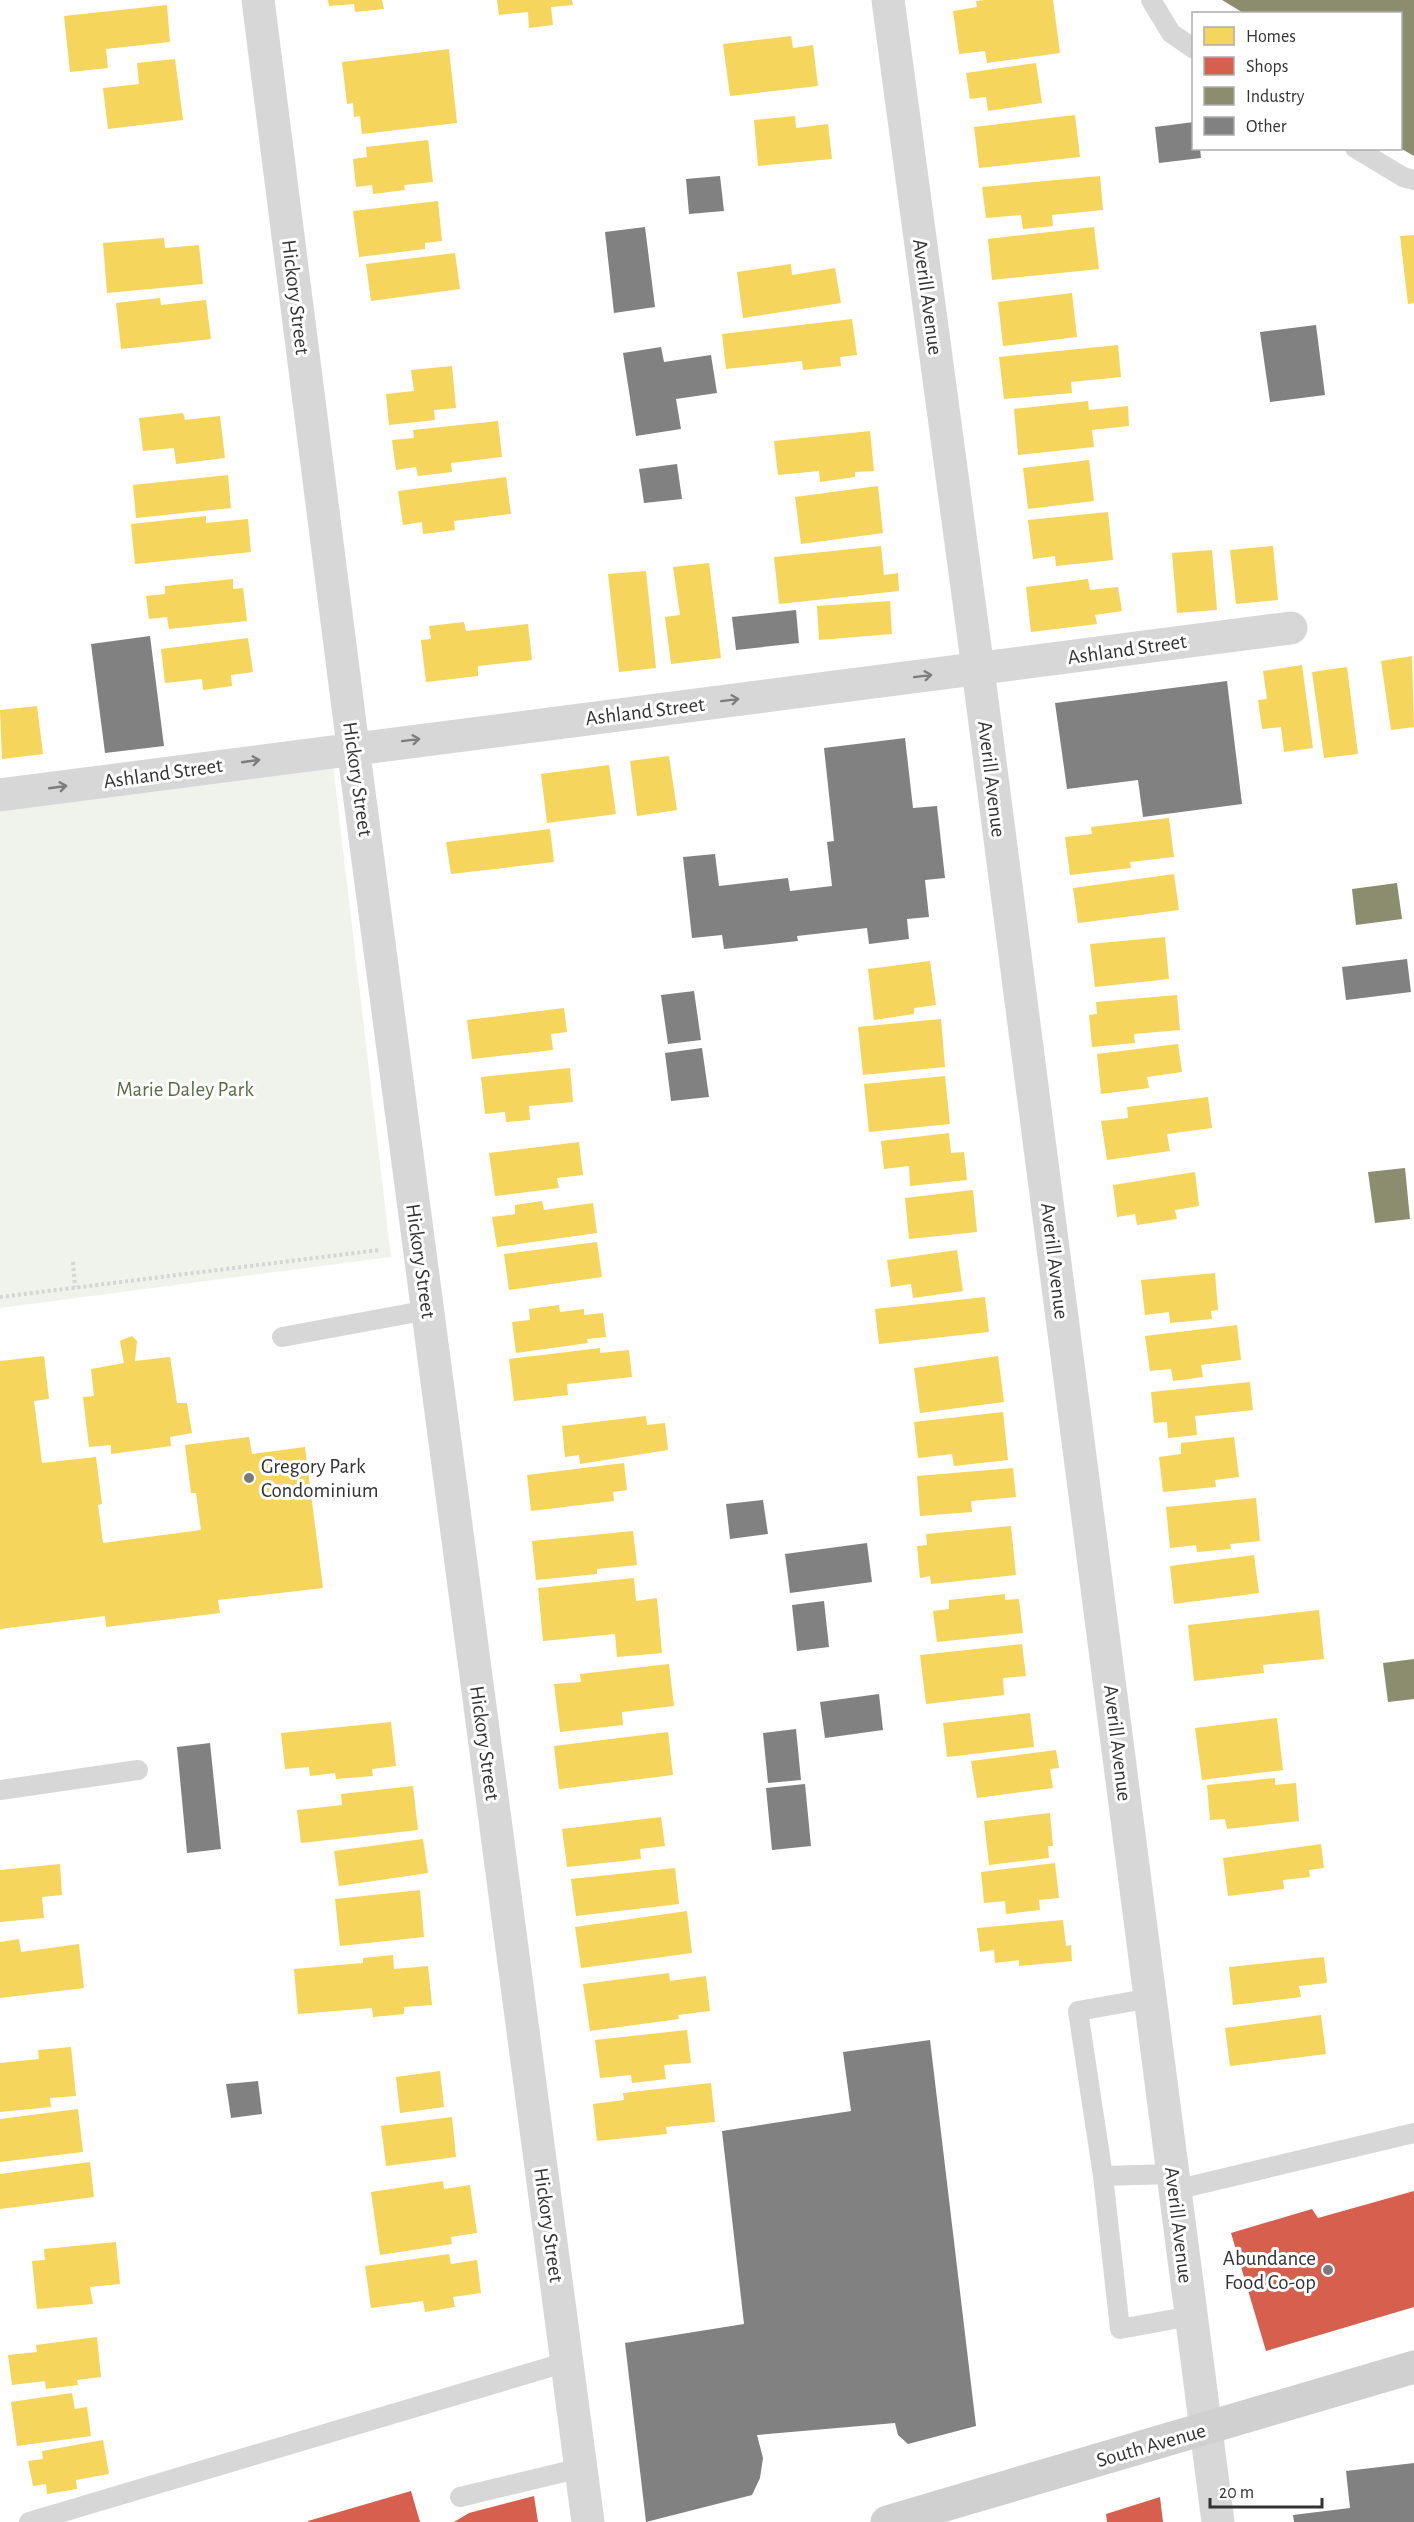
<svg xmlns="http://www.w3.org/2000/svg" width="1414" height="2522" font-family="'Alegreya Sans',sans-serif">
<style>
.green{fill:#f0f3eb}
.homes{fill:#f6d55c}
.shops{fill:#d6604d}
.industry{fill:#8c8c6e}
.building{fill:#818181}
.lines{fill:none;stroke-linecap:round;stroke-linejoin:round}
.path{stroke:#d5d5d5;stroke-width:4;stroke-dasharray:3 3;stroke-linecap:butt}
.service{stroke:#d7d7d7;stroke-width:20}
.minor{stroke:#d7d7d7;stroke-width:33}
.tertiary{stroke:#d7d7d7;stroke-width:33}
.secondary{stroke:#d0d0d0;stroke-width:33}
.oneway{stroke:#7d7d7d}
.poi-dot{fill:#7a7a7a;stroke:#fff;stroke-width:2}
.labels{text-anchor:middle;stroke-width:6;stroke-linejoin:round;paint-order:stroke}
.street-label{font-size:21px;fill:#333;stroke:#fff}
.park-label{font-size:21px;fill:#566f3f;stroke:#fff}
.poi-label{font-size:21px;fill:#333;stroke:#fff;text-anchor:start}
</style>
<rect width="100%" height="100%" fill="#fff"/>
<!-- green -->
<path class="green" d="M333,765L391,1257L0,1308V809Z"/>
<!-- homes -->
<path class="homes" d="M328,0H382L384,9L355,12L354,4L329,6Z
M497,0H572L573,5L551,7L553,25L529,28L528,12L499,15Z
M984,0H1053L1060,53L987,63L985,51L959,54L953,11L977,7L976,1Z
M167,5L170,42L106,49L108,68L70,72L64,16Z
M791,36L793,48L813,45L818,86L730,96L723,44Z
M449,49L457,123L362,134L360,116L354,117L353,103L347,104L342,62Z
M175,59L183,120L108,129L103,88L139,84L137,63Z
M1036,63L1042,103L988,111L986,97L970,99L966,73Z
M1075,115L1080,157L979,168L974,127Z
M795,116L796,128L828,124L832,159L758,166L754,120Z
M428,140L433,182L404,185L405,190L373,194L372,185L356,187L353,159L367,157L366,147Z
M1100,176L1103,210L1052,215L1053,226L1023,229L1021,215L986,218L982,187Z
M438,201L442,241L425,243V249L359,257L353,211Z
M1094,227L1099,269L992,280L988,239Z
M1414,235V303L1408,304L1400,236Z
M164,238L165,248L199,245L203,284L107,293L103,243Z
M455,253L460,289L371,301L366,264Z
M791,264L792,275L835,268L841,303L743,318L737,272Z
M1072,293L1077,337L1003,346L998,302Z
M160,298L161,305L206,300L211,339L121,349L116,303Z
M852,319L857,355L840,357L841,366L803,370L802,361L726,369L722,334Z
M1118,345L1121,377L1071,382L1072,393L1004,399L999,357Z
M452,366L456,408L434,410L435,420L389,425L386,394L414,391L411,370Z
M1088,401L1089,410L1128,406L1129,426L1092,430L1094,447L1018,455L1014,409Z
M183,413L185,420L220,416L225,458L176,464L174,448L143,451L139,418Z
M498,421L502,457L451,463L452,472L418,476L416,467L396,470L392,440L414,438L413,430Z
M870,431L874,471L855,472V477L820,482L819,471L778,475L774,441Z
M1089,460L1094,501L1028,509L1023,468Z
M228,475L231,508L136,518L133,485Z
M506,477L511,514L454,521L455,530L423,534L422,522L403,525L398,491Z
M878,486L883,533L801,544L795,497Z
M1108,512L1113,560L1056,566L1055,556L1033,559L1028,520Z
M206,516V523L248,519L251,552L135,564L131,524Z
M881,546L884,575L898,573L899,591L779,604L774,557Z
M1273,546L1278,600L1236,604L1230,550Z
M1212,550L1217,610L1177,613L1172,553Z
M709,563L721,658L671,664L665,617L680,615L673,567Z
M646,571L656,668L619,672L608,574Z
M233,579V589L243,588L247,621L169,629L167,617L149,619L146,596L165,594V586Z
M1088,579L1090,590L1118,587L1122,611L1095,615L1097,624L1031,632L1026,587Z
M890,601L892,634L819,640L817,606Z
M464,622L466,631L528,624L532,660L478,666V676L426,682L421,640L431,639L429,626Z
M248,638L253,672L231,675L232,686L203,690L202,679L165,683L161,649Z
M1412,656L1414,727L1391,730L1381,661Z
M1302,665L1313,748L1284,752L1281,727L1262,729L1258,700L1267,699L1263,671Z
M1347,667L1358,754L1324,758L1312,672Z
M37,706L43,754L2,759L0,710Z
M669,756L677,810L637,816L630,761Z
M609,765L616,814L547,823L541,774Z
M1169,818L1174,857L1130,862L1131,868L1070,875L1065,837L1092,834L1091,827Z
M550,829L554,862L451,874L446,842Z
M1174,874L1179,910L1078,923L1073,888Z
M1165,937L1169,979L1095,987L1090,944Z
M930,961L936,1005L914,1008V1014L874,1020L868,969Z
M1177,995L1180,1030L1134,1034L1135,1043L1092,1047L1089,1015L1097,1014L1096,1002Z
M564,1008L567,1032L551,1034L553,1050L472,1059L467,1020Z
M941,1019L945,1067L863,1075L858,1027Z
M1178,1044L1182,1072L1147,1077L1149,1088L1101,1094L1097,1054Z
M570,1068L573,1102L529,1106L530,1120L506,1122L505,1112L485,1114L481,1077Z
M945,1076L950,1124L869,1132L864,1084Z
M1208,1097L1212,1128L1167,1134L1170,1151L1107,1160L1101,1121L1128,1118L1127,1107Z
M949,1133L951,1153L964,1152L967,1180L910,1186L909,1166L884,1169L881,1141Z
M579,1142L583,1175L557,1178L559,1188L495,1196L489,1153Z
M1195,1172L1199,1206L1175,1210L1177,1219L1137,1225L1135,1214L1117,1217L1113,1185Z
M973,1190L977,1232L909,1239L905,1198Z
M542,1201L544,1210L593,1203L597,1233L497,1247L492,1217L515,1214V1205Z
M597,1242L602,1277L509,1290L504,1254Z
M957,1250L963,1291L913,1298L911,1284L891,1287L887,1260Z
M1215,1273L1218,1310L1211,1311L1212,1319L1170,1323L1169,1312L1145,1315L1141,1280Z
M985,1297L989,1332L879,1344L875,1309Z
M559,1305L560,1312L584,1309V1315L603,1313L606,1337L587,1339L588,1343L516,1353L512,1322L530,1320L529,1309Z
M1237,1325L1241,1360L1201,1365L1203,1377L1173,1381L1171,1369L1150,1371L1145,1336Z
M132,1336L137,1341L135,1361L170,1357L177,1403H187L192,1433L170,1437L171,1446L111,1454V1445L89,1447L83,1397L94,1396L91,1369L124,1363L120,1341Z
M600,1348V1353L629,1350L632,1377L567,1384L568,1395L514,1401L509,1359Z
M44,1356L49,1399L34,1401L42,1463L96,1457L102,1504L98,1505L103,1543L201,1530L196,1493H191L185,1445L249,1437L252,1454L305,1447L323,1588L218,1600L220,1613L106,1627L105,1616L0,1629V1361Z
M998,1356L1004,1402L920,1413L914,1368Z
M1250,1382L1253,1410L1195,1416L1197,1435L1168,1438L1167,1422L1154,1423L1151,1392Z
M1003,1412L1008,1460L954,1466L952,1454L918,1458L914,1422Z
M646,1416L647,1425L665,1423L668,1450L580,1464L579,1455L565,1457L562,1426Z
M1234,1437L1239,1477L1215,1480L1216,1487L1163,1492L1159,1457L1181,1454V1443Z
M624,1463L627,1490L613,1492L614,1501L531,1511L527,1475Z
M1013,1468L1016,1497L971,1501L972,1512L920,1516L917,1476Z
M1256,1498L1260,1541L1230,1544L1231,1549L1197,1552L1196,1545L1170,1548L1166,1507Z
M1011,1526L1016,1575L931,1584L930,1576L920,1578L917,1546L927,1545L926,1534Z
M633,1531L637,1565L597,1569V1574L536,1580L532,1541Z
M1254,1555L1259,1593L1174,1604L1170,1566Z
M634,1578L636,1601L657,1598L662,1653L617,1657L615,1634L543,1641L538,1588Z
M1005,1594V1600L1019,1599L1023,1633L937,1642L933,1611L949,1609V1600Z
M1319,1610L1324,1659L1263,1665L1264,1673L1194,1681L1188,1625Z
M1022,1644L1026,1676L1003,1678L1004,1695L926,1704L920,1655Z
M669,1664L674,1706L622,1712L623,1725L560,1732L554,1684L581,1682L580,1674Z
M1030,1713L1034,1747L947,1757L943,1723Z
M1277,1718L1283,1770L1202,1780L1195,1728Z
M391,1722L396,1766L372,1769L373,1776L336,1779L335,1773L310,1776L309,1767L285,1769L281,1733Z
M668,1732L673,1775L559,1789L554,1746Z
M1056,1750L1059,1768L1050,1769L1053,1788L977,1798L971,1761Z
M1275,1778V1785L1296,1783L1299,1821L1227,1829L1225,1819L1210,1820L1207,1785Z
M413,1786L418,1830L301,1843L297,1810L342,1805L341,1794Z
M1050,1813L1053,1846H1048L1049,1858L989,1865L984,1821Z
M661,1817L665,1846L640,1849L641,1859L567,1867L562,1829Z
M423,1839L428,1873L339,1886L334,1851Z
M1321,1844L1324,1868L1309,1870L1310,1877L1283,1880L1284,1889L1228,1896L1223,1858Z
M1055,1863L1059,1898L1039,1900L1040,1910L1006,1914L1005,1901L984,1903L981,1872Z
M60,1864L62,1895L42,1897L44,1918L0,1922V1870Z
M675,1868L679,1904L576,1916L571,1879Z
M420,1890L424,1937L340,1946L335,1899Z
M687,1911L692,1953L581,1968L575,1927Z
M1063,1920L1066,1946L1071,1945L1072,1961L1019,1966V1960L995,1963L994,1950L980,1952L977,1928Z
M19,1939L21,1952L79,1944L84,1988L0,1998V1942Z
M393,1955L394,1969L428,1966L432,2005L404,2007V2014L373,2017L372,2008L298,2014L294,1969L363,1963V1958Z
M1324,1957L1327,1983L1299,1986L1301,1997L1233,2005L1229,1967Z
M669,1973L670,1981L706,1976L710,2011L678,2015L679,2019L590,2031L583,1984Z
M1321,2015L1326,2054L1230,2066L1225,2028Z
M687,2030L691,2063L664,2065L666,2079L632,2083L631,2075L600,2078L595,2040Z
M71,2047L76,2096L50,2098L51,2107L0,2112V2063L39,2059L38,2050Z
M440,2071L444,2107L400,2113L396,2077Z
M711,2083L715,2122L666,2127L667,2134L597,2141L593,2104L624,2100L623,2093Z
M78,2109L83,2152L0,2162V2119Z
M452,2117L456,2157L386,2166L381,2126Z
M90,2162L94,2197L0,2209V2174Z
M443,2181L444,2189L470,2185L477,2233L451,2237L452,2244L380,2255L371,2192Z
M116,2242L120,2284L90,2287L93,2304L37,2309L32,2261L45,2260L44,2249Z
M449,2254L451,2264L477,2260L481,2293L453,2297L455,2307L425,2312L423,2301L371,2308L365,2266Z
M97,2337L101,2377L77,2380L78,2385L46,2389L45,2381L12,2385L8,2355L37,2352L36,2345Z
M72,2393L75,2409L87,2407L91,2436L17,2446L11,2402Z
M103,2440L109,2474L76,2480L77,2489L47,2494L46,2484L33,2486L28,2461L43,2459L42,2451Z"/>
<!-- shops -->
<path class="shops" d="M1414,2191V2307L1266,2351L1231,2233L1312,2209L1318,2218Z
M411,2491L420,2522H308V2521Z
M534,2496L538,2522H454L469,2513Z
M1160,2497L1163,2522H1107L1106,2514Z"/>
<!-- industry -->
<path class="industry" d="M1222,0H1414V156L1400,148V14H1245Z
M1397,883L1402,919L1356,925L1352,889Z
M1405,1168L1410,1219L1375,1223L1368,1172Z
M1414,1659V1699L1388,1702L1383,1663Z"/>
<!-- building -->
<path class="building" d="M1194,122V148H1200L1201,158L1159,163L1155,127Z
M720,176L724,211L689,214L686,179Z
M645,227L655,307L614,313L605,232Z
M1316,325L1325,395L1270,402L1260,332Z
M661,347L664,362L711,355L717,393L676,399L681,429L636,436L623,353Z
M677,464L682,499L644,503L639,469Z
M796,610L799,643L736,650L732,617Z
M150,636L164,746L105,753L91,644Z
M1227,681L1242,804L1143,817L1138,780L1067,789L1055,703Z
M905,738L913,808L937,806L945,878L925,880L929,917L907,919L909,939L869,944L867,928L797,936L798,941L724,949L722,935L692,938L683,857L715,854L719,886L788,878L790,891L832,886L827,842L834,841L824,748Z
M1407,959L1411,992L1346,1000L1342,967Z
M694,991L701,1040L668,1044L661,995Z
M702,1048L709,1097L671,1101L665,1053Z
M763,1500L768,1534L730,1539L726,1504Z
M867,1543L872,1582L790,1593L785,1554Z
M824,1601L829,1647L797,1651L792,1605Z
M879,1694L883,1730L825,1738L820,1702Z
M796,1729L801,1780L768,1783L763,1733Z
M210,1743L221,1849L187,1853L177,1747Z
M805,1784L811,1846L772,1850L766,1788Z
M930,2040L976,2426L908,2444L898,2435L895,2423L757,2435L763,2458L760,2478L752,2495L646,2522L625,2343L744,2324L722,2131L851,2111L843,2052Z
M258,2081L262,2114L231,2118L226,2084Z
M1414,2463V2522H1294L1293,2515L1350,2508L1346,2471Z"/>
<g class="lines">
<!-- path -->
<path class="path" d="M73,1262L75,1287
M0,1297L379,1250"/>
<!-- service -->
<path class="service" d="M1151,0L1171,33L1194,49
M1355,148L1403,177L1414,180
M282,1337L428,1310
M0,1790L138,1770
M1173,2174L1103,2176L1120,2329L1191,2316
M1103,2176L1078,2011L1151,1998
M1175,2190L1414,2133
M460,2497L581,2468
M29,2522L567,2362"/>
<!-- minor -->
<path class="minor" d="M258,0L353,747L588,2522
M0,795L1291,628"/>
<!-- tertiary -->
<path class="tertiary" d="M888,0L978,669L1218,2522"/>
<!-- secondary -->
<path class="secondary" d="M887,2522L1414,2367"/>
</g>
<!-- one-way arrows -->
<defs><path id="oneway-shaft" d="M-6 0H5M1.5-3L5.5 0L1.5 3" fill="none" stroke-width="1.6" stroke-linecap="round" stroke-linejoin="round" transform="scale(1.5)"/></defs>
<g class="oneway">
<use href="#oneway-shaft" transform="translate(923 676) rotate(-7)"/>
<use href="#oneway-shaft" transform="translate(730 700) rotate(-7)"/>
<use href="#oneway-shaft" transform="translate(411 740) rotate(-7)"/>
<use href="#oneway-shaft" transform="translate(251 761) rotate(-8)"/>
<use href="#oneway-shaft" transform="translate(58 787) rotate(-8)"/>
</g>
<!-- markers -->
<g class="poi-dot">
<circle cx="249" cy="1478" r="6"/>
<circle cx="1328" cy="2270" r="6"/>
</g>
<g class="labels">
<!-- street labels -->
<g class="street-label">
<text transform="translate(296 297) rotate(83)" y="7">Hickory Street</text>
<text transform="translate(928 297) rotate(82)" y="7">Averill Avenue</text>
<text transform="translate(1127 649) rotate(-8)" y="7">Ashland Street</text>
<text transform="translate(645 711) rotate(-7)" y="7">Ashland Street</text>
<text transform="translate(163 773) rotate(-8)" y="7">Ashland Street</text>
<text transform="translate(358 779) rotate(82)" y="7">Hickory Street</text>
<text transform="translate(992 779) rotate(83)" y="7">Averill Avenue</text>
<text transform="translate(421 1261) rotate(82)" y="7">Hickory Street</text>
<text transform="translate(1055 1261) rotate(83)" y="7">Averill Avenue</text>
<text transform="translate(485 1743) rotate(82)" y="7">Hickory Street</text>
<text transform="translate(1118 1743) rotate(83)" y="7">Averill Avenue</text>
<text transform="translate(549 2225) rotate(82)" y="7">Hickory Street</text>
<text transform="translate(1179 2225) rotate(83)" y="7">Averill Avenue</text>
<text transform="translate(1151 2445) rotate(-16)" y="7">South Avenue</text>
</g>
<!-- park labels -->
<g class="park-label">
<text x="185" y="1096">Marie Daley Park</text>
</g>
<!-- poi labels -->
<g class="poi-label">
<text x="261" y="1473">Gregory Park<tspan x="261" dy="24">Condominium</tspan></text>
<text x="1316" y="2265" text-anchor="end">Abundance<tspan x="1316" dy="24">Food Co-op</tspan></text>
</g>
</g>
<!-- legend -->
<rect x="1192" y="12" width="210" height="138" fill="#ffffff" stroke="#adadad" stroke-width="1.5"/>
<rect x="1204" y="27" width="30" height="18" fill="#f6d55c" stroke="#adadad" stroke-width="1.5"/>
<text x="1246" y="42" font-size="18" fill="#333333">Homes</text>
<rect x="1204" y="57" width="30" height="18" fill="#d6604d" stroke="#adadad" stroke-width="1.5"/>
<text x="1246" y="72" font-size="18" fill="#333333">Shops</text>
<rect x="1204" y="87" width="30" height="18" fill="#8c8c6e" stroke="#adadad" stroke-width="1.5"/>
<text x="1246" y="102" font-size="18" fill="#333333">Industry</text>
<rect x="1204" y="117" width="30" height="18" fill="#818181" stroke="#adadad" stroke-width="1.5"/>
<text x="1246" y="132" font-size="18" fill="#333333">Other</text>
<!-- scale -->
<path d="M1210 2498v9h112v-9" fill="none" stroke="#333333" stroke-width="3"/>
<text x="1219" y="2498" font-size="18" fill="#333333" stroke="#ffffff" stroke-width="4.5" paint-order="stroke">20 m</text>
</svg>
